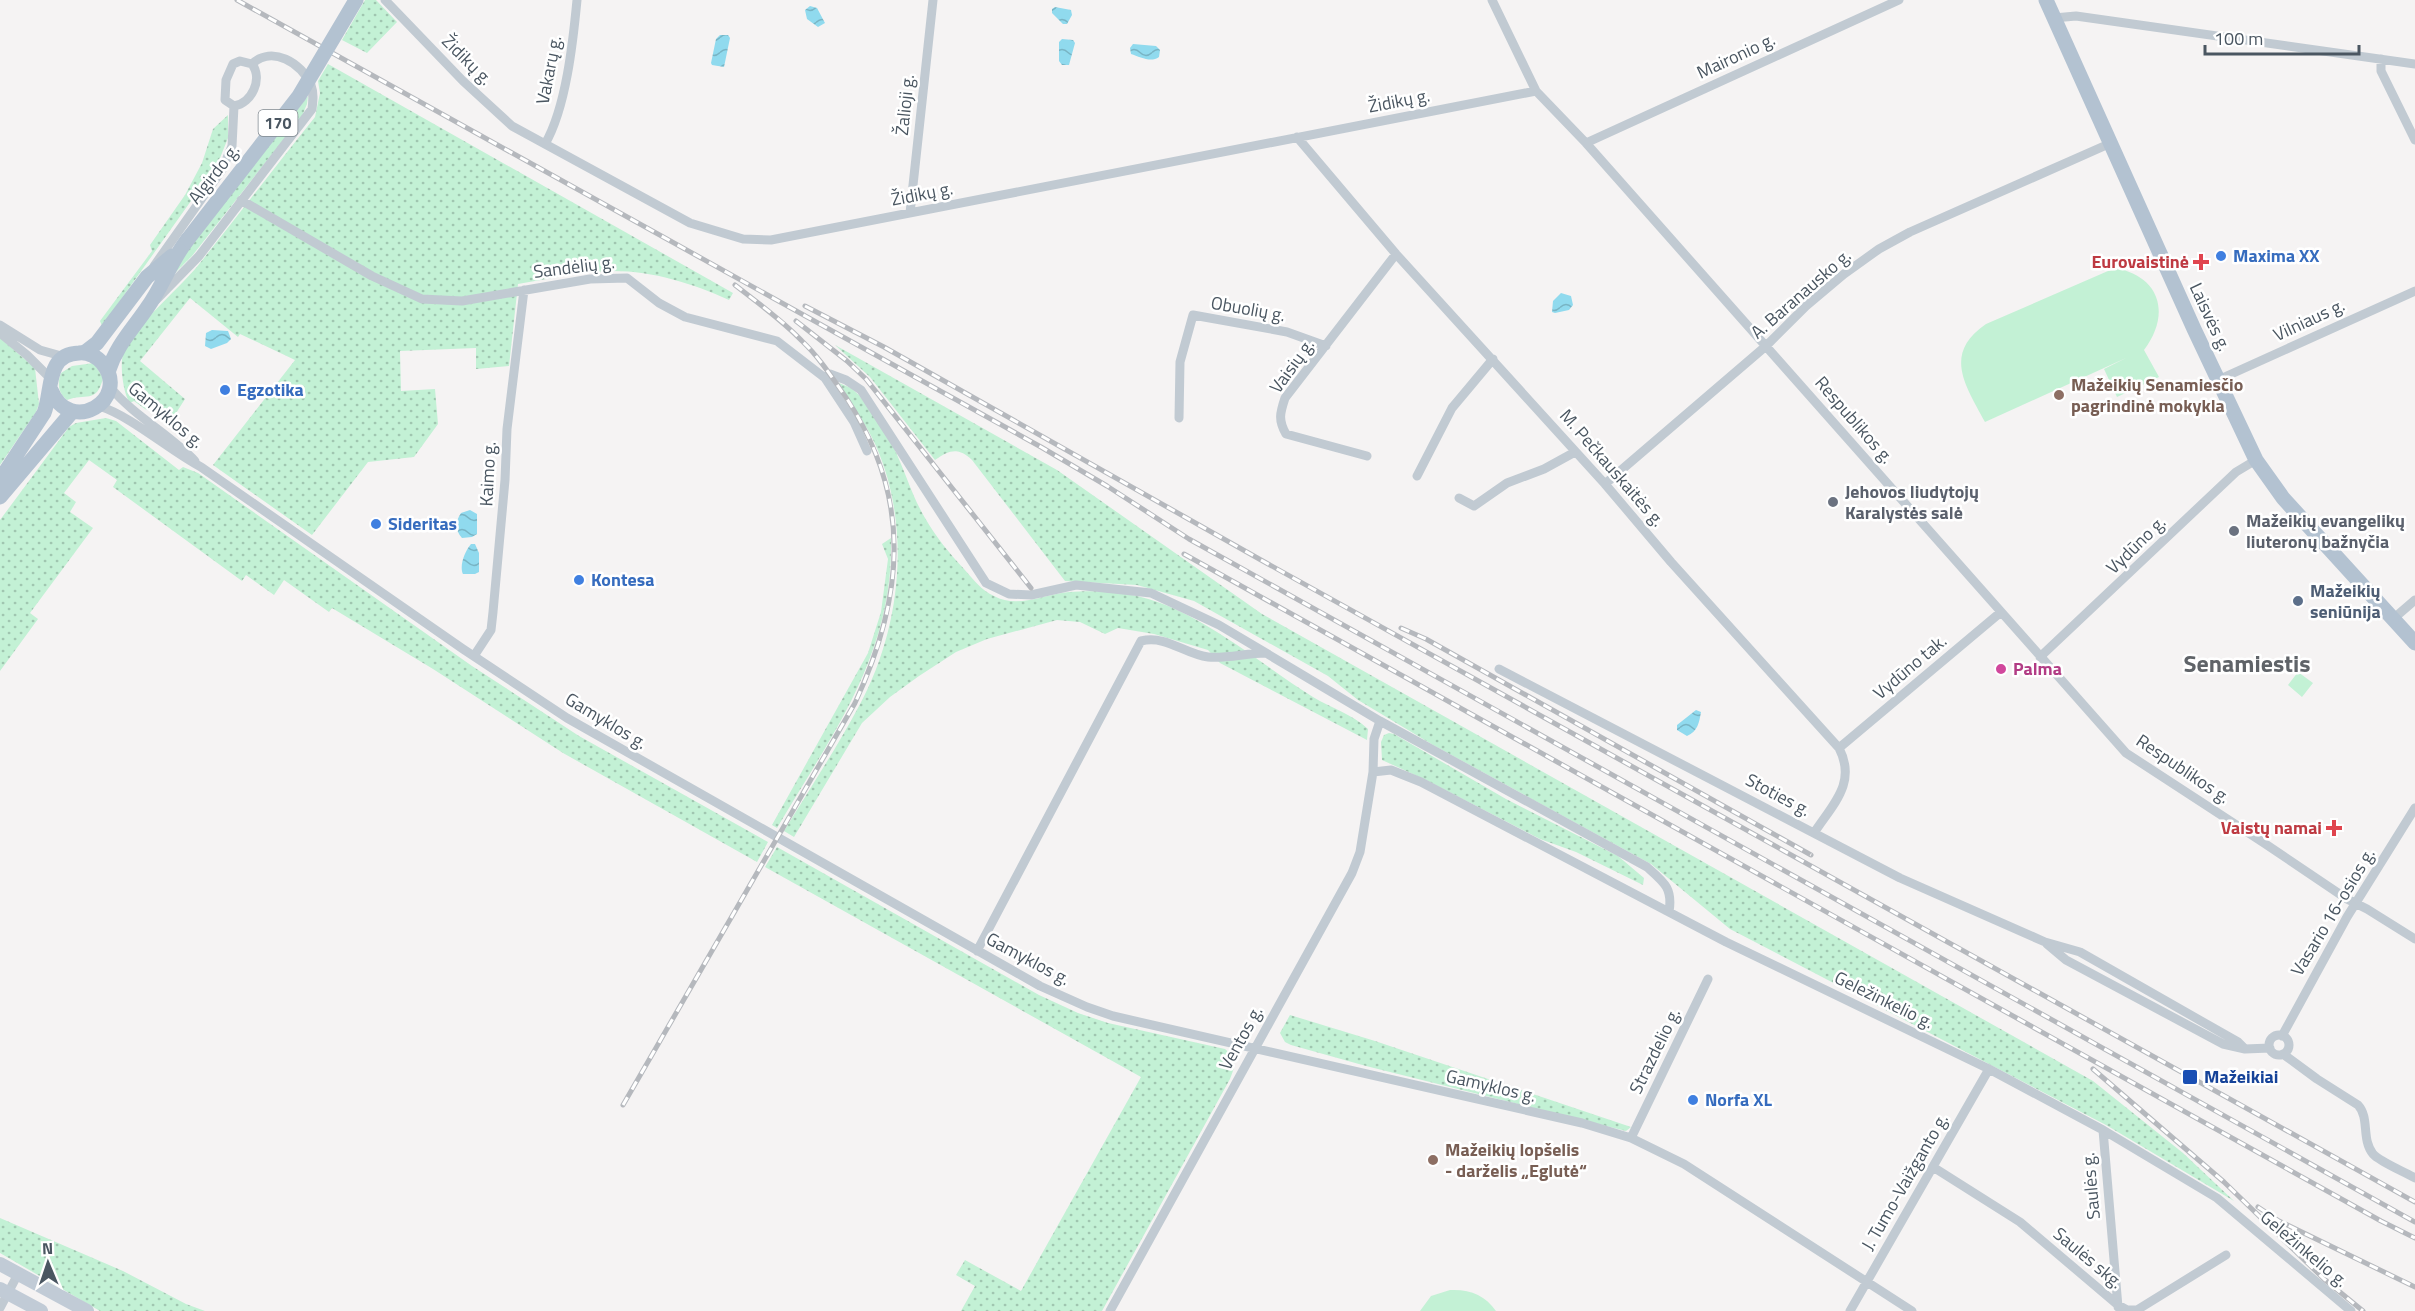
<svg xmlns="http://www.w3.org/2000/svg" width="2415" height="1311" font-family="'Titillium Web',sans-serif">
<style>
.grass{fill:url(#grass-dots)}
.park{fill:#c3f1d5}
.water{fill:url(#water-waves)}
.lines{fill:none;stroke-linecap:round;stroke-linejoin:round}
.street{stroke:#c1cad2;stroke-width:9}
.secondary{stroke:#c1cbd6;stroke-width:14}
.primary{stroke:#b3c2d1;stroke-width:15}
.rail-casing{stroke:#b5b8bd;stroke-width:5}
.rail{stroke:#fff;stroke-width:3;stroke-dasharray:9;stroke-linecap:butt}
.primary-bridge{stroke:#b3c2d1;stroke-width:15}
.shop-dot{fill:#3f7fe0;stroke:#fff;stroke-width:2}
.health-dot{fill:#e0444e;stroke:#fff;stroke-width:2}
.education-dot{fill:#8d6e63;stroke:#fff;stroke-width:2}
.worship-dot{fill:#6b7280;stroke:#fff;stroke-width:2}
.service-dot{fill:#5c6f8a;stroke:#fff;stroke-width:2}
.hotel-dot{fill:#d1479c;stroke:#fff;stroke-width:2}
.transit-dot{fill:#1a4fb4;stroke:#fff;stroke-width:2}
.labels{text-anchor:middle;stroke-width:5;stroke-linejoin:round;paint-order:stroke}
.shield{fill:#fff;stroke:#808990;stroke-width:1.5}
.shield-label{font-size:16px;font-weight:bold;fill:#4a5661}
.street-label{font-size:18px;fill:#4a5661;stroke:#fff}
.shop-label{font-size:18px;font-weight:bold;fill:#366cbe;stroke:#fff;text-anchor:start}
.health-label{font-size:18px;font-weight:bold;fill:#be3a42;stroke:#fff;text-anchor:end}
.education-label{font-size:18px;font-weight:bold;fill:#785e54;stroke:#fff;text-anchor:start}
.worship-label{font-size:18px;font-weight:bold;fill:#5b616d;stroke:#fff;text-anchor:start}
.service-label{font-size:18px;font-weight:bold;fill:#4e5e75;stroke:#fff;text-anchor:start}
.hotel-label{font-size:18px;font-weight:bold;fill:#b23c85;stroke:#fff;text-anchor:start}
.transit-label{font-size:18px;font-weight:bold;fill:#164399;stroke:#fff;text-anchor:start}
.district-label{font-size:24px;font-weight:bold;fill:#5f6368;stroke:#fff}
</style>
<defs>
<pattern id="grass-dots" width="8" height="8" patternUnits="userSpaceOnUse" patternTransform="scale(1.5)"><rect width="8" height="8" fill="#c3f1d5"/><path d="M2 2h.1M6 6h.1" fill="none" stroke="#a0c6b0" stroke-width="1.8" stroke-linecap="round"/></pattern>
<pattern id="water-waves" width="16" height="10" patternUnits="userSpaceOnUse" patternTransform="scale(1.5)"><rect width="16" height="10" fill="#90daee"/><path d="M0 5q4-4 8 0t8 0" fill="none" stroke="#78b4c4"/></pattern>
</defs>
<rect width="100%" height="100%" fill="#f5f3f3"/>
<!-- grass -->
<path class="grass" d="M365,0H376L397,22L367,53L342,40Z
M328,64L733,293L729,300C692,283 650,270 609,271C579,272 548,279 518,284L509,366L476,369V348L400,351L401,391L435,389L438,424L414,457L368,462L312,535L213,465L295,360L240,334L238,337L190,298L140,361L185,399L171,421L145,409L134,401L130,403C123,394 119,362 124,351C138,323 175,292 196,268C236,218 275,167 315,117L320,93L318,81Z
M308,96L307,104L302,116L192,256L167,281L187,251Z
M228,115V138L218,163L102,326L100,321L152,251L150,245L185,195L202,163L213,129Z
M0,338L35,368L39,404L36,412L0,465Z
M835,345L1057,470L1262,614L2093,1081L2183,1153L2234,1201L2106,1125L1730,929L1651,864L1433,745L1358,700L1328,676L1194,601L1137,585L1065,581L972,460C958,447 950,450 935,460L870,377Z
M94,363L103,378C97,404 85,393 67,400C58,393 57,383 61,373L72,366Z
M839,383L851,388L859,395C871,412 885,429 894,448C905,471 912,496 925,518C936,537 949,553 964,569C972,578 982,591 994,596C1017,609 1046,594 1069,592C1085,591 1104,591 1119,593C1189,600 1255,661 1313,697C1331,708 1352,714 1368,729L1367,740L1220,663L1208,650L1154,634L1118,628L1105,634L1080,622L1057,620L987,639L956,652L919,676L890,697L862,723L794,837L784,831C809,790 836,749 859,706C901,629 912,528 876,446C866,424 852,404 839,383Z
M106,418L116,421L179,470L183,467L198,473L472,666L579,736L768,842L757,862L563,753L433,669L332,608L329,612L284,580L274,595L246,575L242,581L113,487L117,480L89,460L64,493L76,502L70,512L93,528L30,613L38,619L0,671V520L69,427L76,423Z
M891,538C894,653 833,733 777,828L772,825L868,653L881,612L888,559L882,544Z
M1389,733L1394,734L1506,799L1618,856L1644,878L1643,885L1576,852L1540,839L1426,780L1382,760L1381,742L1384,735Z
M777,847L1039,995L1078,1013L1108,1023L1225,1049L1234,1057V1068L1230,1079L1102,1311H961L975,1286L956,1275L965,1260L1021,1291L1141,1077L765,867Z
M1290,1015L1375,1041L1631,1127L1626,1131L1366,1066L1291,1045L1285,1042L1280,1033Z
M0,1218L123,1271L186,1304L205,1311H100L0,1253Z"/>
<!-- park -->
<path class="park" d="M2120,269C2163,280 2169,317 2144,350L2159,377L2117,397L2104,369L2126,358L1985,422C1966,386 1942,354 1986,324L2108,271Z
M2298,672L2313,683L2302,697L2288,685Z
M1450,1290C1470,1289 1485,1295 1496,1311H1420L1431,1296Z"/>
<!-- water -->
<path class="water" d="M810,6L817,8L825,23L818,27L807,19L805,10Z
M1055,7L1071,10L1072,15L1067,24H1063L1052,13V9Z
M720,35H728L730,38L724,67L712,65L711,63L716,39Z
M1062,39L1073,40L1075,43L1069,65H1062L1059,61V42Z
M1133,44L1156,46L1160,50L1159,57C1151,63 1140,57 1131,54L1130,48Z
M1561,293L1571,296L1573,305L1569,310L1555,313L1552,312L1553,301Z
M212,330L228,331L231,339L227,343L211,349L205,346L206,333Z
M470,510L477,514V534L472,537L462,538C455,530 455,522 461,513Z
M471,544H475L479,553V572L475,574H463C459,566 465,551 471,544Z
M1696,710L1701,712C1699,723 1698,731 1687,736L1677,730V725Z"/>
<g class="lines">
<!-- street -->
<path class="street" d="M385,0L463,81L512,126L690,223L743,239L771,240L1536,91
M1492,0L1536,91L1586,143L2126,753L2264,843L2347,899L2367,909L2415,939
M2054,18L2076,16L2415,64
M2381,59V71L2415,140
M240,61L252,64C263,79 252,103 234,106L225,100L226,80L233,64Z
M1297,137L1396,254L1605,484L1671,562L1839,748C1857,783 1833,804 1814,833
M1586,143L1899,0
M545,144C566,108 573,42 577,0
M241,200L372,276L422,299L462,301L590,279L627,278L659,303L685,317L777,341L825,378L854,422L867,451
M910,213L933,0
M154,266L222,170L232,146L234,106
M156,300L199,256L312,109C313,101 314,93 311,85C302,63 272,45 252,64
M0,325L40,350L65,357
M0,333L27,355L50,378
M825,378L830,374L846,380L861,390L986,583L1009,594L1031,595L1076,585L1151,593L1219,625L1380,721L1374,739L1373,772L1360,852L1352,873L1110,1311
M2218,380L2415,291
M110,387C134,416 169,434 195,461
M99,406C131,416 169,450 201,467L463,649L567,718L1040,986L1087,1007L1113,1016L1582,1123L1631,1138L1684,1164L1912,1311
M1179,418L1180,362L1193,315L1287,332L1326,346
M1367,456L1286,434C1278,420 1280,413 1285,398L1396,254
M1417,476L1452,408L1493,359
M1605,484L1766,346L1806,306L1844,274L1879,249L1910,232L2111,143
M1459,498L1474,506L1507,483L1544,469L1575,452
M2393,619L2415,600
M474,656L491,630L493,612L505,480L507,429L524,290
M2040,657L2236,472L2256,460
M1499,669L1900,878L2045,942L2080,952L2238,1042L2245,1049
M1380,721L1647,867C1664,882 1673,888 1669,912
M1839,748L2001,612
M1373,772L1391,770L1421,782L1726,942L1989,1069L2103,1130L2217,1198L2351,1311
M2047,944L2066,960L2223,1044L2245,1049L2270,1048
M977,951L1141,641C1167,635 1184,654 1208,657C1225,659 1247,653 1265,653
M2269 1045a10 10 0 1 1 20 0a10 10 0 1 1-20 0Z
M2282,1036L2347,917L2415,808
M2283,1054L2317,1079L2358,1105C2370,1118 2361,1139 2373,1154C2380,1162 2405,1172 2415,1178
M2103,1130L2118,1307
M1631,1138L1708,979
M1933,1167L2020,1222L2118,1305L2127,1310H2137L2226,1255
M0,1308L18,1274
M1850,1311L1989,1069"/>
<!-- secondary -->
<path class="secondary" d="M0,1264L87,1311
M0,1289L41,1311"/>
<!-- primary -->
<path class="primary" d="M2046,0L2194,329L2256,460L2283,498L2415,643
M84,353L97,343L147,277L172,256
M108,372C116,346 132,330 147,308C163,286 171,260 188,239
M0,480L44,413C53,391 45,354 79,353C88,352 98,357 103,364C131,399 70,437 51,390
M0,497L72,412"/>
<!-- rail casing -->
<g class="rail-casing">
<path id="rail" d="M237,0L1041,447L1107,486L1189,539L2415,1222
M805,306L884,347L1261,560L2415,1202
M796,321L847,361L866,379L1031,588
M1184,554L2381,1221L2415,1238
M1401,628L1426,639L1811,855
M2093,1069L2224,1182L2324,1279L2363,1311
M623,1105L855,703C904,597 913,500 847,399C833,379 820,358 802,341C782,320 758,303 735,285
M2258,1207L2279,1221L2415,1287"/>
</g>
<!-- rail -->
<use href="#rail" class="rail"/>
<!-- primary-bridge -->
<path class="primary-bridge" d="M188,239L299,96L356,0"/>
</g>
<!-- markers -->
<g class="shop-dot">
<circle cx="2221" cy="256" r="6"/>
<circle cx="225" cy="390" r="6"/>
<circle cx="376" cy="524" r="6"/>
<circle cx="579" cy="580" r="6"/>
<circle cx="1693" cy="1100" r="6"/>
</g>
<g class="health-dot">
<path d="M2198 253h6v6h6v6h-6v6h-6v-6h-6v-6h6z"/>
<path d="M2331 819h6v6h6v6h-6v6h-6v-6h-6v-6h6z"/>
</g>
<g class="education-dot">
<circle cx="2059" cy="395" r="6"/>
<circle cx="1433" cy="1160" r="6"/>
</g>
<g class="worship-dot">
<circle cx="1833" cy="502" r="6"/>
<circle cx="2234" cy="531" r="6"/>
</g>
<circle class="service-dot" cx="2298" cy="601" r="6"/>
<circle class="hotel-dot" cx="2001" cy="669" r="6"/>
<rect class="transit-dot" x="2182" y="1069" width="16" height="16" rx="3"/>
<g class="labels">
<!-- shield labels -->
<rect class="shield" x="258.5" y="110" width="39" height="26" rx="4.5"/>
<g class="shield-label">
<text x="278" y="129">170</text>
</g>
<!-- street labels -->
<g class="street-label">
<text transform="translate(1736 56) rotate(-25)" y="6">Maironio g.</text>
<text transform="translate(467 60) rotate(45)" y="6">Židikų g.</text>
<text transform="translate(549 70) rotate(-79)" y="6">Vakarų g.</text>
<text transform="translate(1399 101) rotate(-11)" y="6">Židikų g.</text>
<text transform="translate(905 105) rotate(-84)" y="6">Žalioji g.</text>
<text transform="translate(214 174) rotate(-52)" y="6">Algirdo g.</text>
<text transform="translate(922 194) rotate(-11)" y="6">Židikų g.</text>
<text transform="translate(574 267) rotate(-7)" y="6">Sandėlių g.</text>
<text transform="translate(1801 294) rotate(-41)" y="6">A. Baranausko g.</text>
<text transform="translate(1248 309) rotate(10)" y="6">Obuolių g.</text>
<text transform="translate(2210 317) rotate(65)" y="6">Laisvės g.</text>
<text transform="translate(2309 320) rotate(-25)" y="6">Vilniaus g.</text>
<text transform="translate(1292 366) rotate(-54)" y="6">Vaisių g.</text>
<text transform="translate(166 415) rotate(40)" y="6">Gamyklos g.</text>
<text transform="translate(1854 420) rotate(49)" y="6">Respublikos g.</text>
<text transform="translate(1612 468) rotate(49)" y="6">M. Pečkauskaitės g.</text>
<text transform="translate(488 474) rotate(-87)" y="6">Kaimo g.</text>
<text transform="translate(2136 545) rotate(-44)" y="6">Vydūno g.</text>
<text transform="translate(1910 667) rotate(-40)" y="6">Vydūno tak.</text>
<text transform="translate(606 721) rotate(31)" y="6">Gamyklos g.</text>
<text transform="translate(2183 769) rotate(34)" y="6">Respublikos g.</text>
<text transform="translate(1778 795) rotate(28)" y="6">Stoties g.</text>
<text transform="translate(2333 912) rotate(-59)" y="6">Vasario 16-osios g.</text>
<text transform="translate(1028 959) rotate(28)" y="6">Gamyklos g.</text>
<text transform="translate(1884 1000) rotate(26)" y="6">Geležinkelio g.</text>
<text transform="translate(1241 1038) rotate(-61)" y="6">Ventos g.</text>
<text transform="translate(1655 1051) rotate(-64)" y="6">Strazdelio g.</text>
<text transform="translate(1491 1086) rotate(13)" y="6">Gamyklos g.</text>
<text transform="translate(1905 1182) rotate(-60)" y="6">J. Tumo-Vaižganto g.</text>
<text transform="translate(2091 1186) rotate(-95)" y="6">Saulės g.</text>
<text transform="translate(2304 1249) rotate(40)" y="6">Geležinkelio g.</text>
<text transform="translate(2088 1258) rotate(40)" y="6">Saulės skg.</text>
</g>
<!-- shop labels -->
<g class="shop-label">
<text x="2233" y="262">Maxima XX</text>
<text x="237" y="396">Egzotika</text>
<text x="388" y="530">Sideritas</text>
<text x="591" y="586">Kontesa</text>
<text x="1705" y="1106">Norfa XL</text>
</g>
<!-- health labels -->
<g class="health-label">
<text x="2189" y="268">Eurovaistinė</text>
<text x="2322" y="834">Vaistų namai</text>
</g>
<!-- education labels -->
<g class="education-label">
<text x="2071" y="391">Mažeikių Senamiesčio<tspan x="2071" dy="21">pagrindinė mokykla</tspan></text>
<text x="1445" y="1156">Mažeikių lopšelis<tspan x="1445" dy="21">- darželis „Eglutė“</tspan></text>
</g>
<!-- worship labels -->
<g class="worship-label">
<text x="1845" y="498">Jehovos liudytojų<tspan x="1845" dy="21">Karalystės salė</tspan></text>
<text x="2246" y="527">Mažeikių evangelikų<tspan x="2246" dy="21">liuteronų bažnyčia</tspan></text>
</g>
<!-- service labels -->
<g class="service-label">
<text x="2310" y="597">Mažeikių<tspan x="2310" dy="21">seniūnija</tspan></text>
</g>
<!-- hotel labels -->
<g class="hotel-label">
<text x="2013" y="675">Palma</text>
</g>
<!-- transit labels -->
<g class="transit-label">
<text x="2204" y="1083">Mažeikiai</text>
</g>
<!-- district labels -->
<g class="district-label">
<text x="2247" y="672">Senamiestis</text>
</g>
</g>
<!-- north arrow -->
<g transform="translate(48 1263) rotate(358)" stroke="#ffffff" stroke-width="4.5" paint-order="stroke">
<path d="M0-4.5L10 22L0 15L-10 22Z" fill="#4a5661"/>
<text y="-9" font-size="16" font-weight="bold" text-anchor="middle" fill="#4a5661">N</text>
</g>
<!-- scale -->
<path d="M2205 45v9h154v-9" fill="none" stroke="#4a5661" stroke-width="3"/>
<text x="2214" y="45" font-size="18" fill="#4a5661" stroke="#ffffff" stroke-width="4.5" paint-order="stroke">100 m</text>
</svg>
